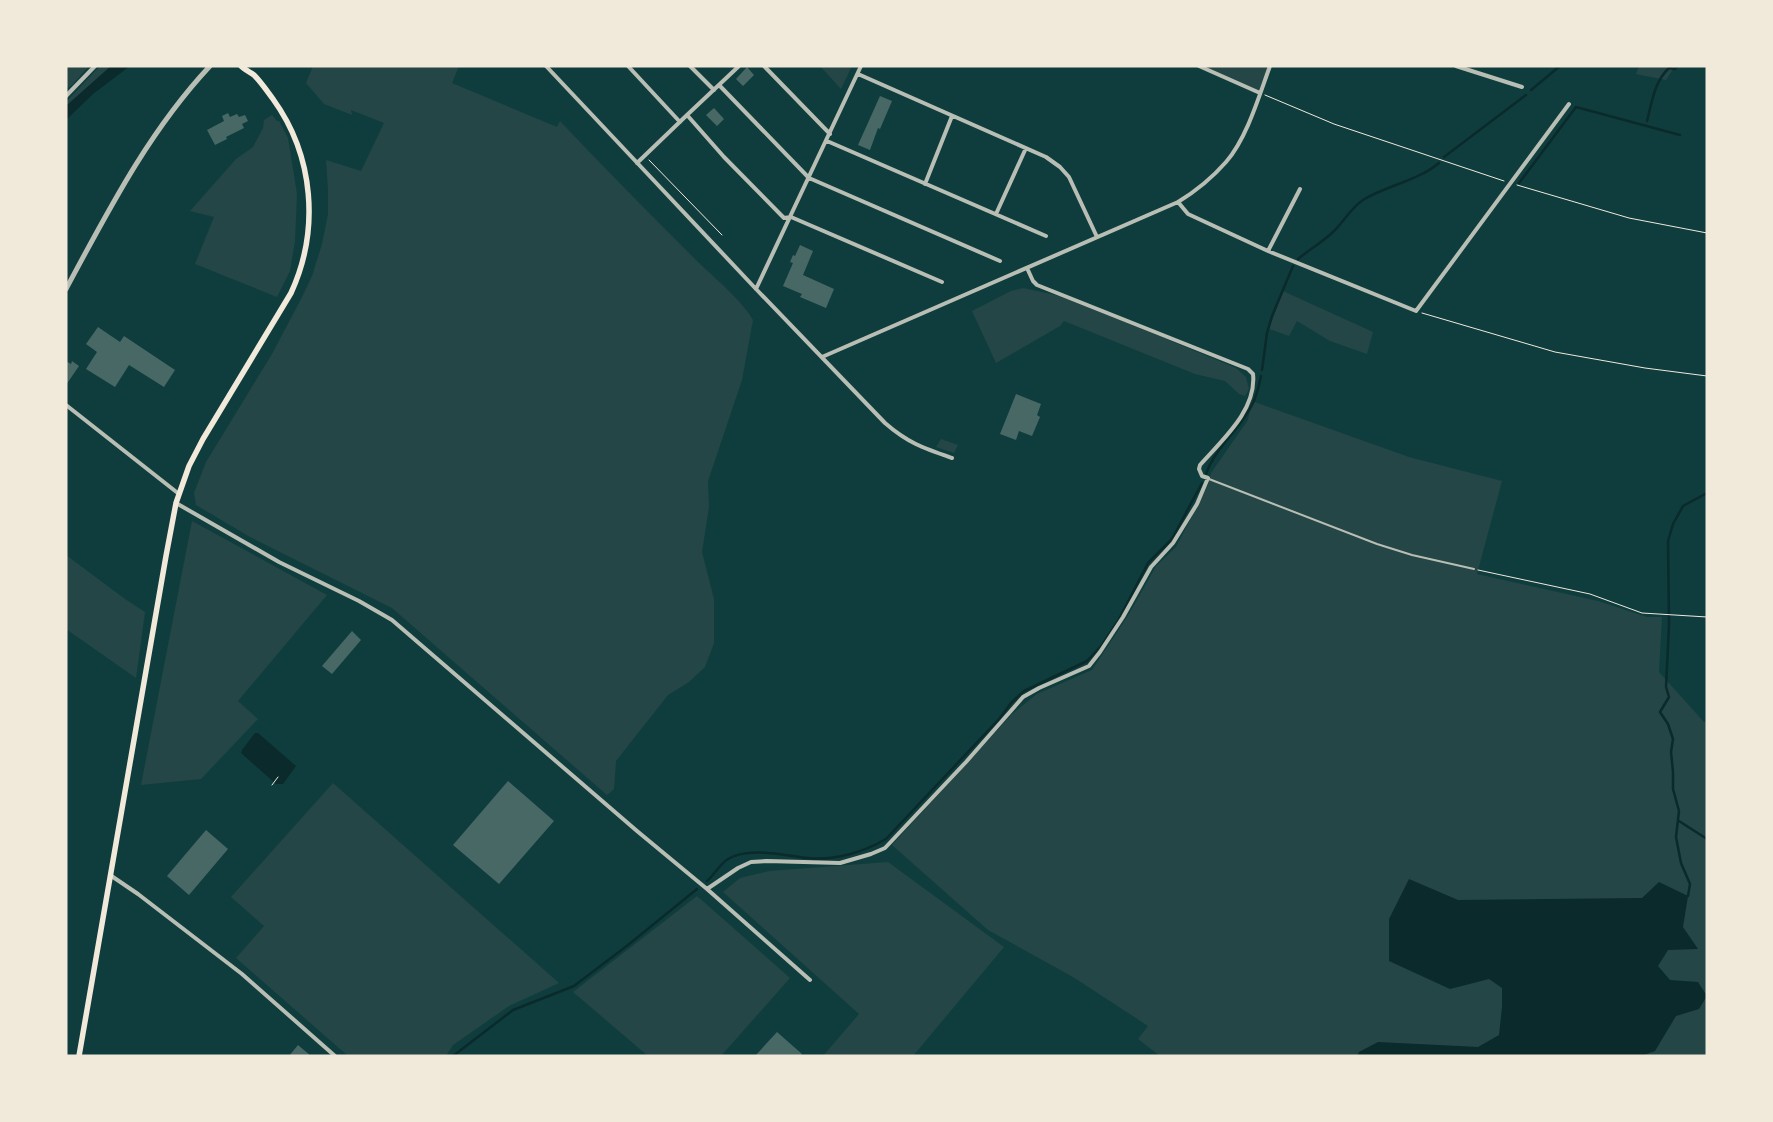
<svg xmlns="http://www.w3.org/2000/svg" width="1773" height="1122" font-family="Barlow,sans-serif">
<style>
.green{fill:#244646}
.water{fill:#0a2a2b}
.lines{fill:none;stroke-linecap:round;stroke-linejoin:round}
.stream{stroke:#0a2a2b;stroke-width:2.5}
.building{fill:#486865}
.path{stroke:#f1e9da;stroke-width:1}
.service{stroke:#b8beb3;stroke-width:2}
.minor{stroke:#b8beb3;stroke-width:4}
.tertiary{stroke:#b8beb3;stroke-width:5}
.secondary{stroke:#f1e9da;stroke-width:5.5}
</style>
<rect width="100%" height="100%" fill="#0f3d3e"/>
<!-- green -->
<path class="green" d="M66,66H89L72,85L66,89Z
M100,66H111L66,106V102Z
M313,66H459L452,83L557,127L560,121C604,168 650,214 696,260C712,276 742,300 753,320L742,380L708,481L709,507L702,552L714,599V643L705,667L689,682L668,695L616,761L614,789L607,795L392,608L250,537L196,505L194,493L206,462L272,354L301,299L312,276L322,244L328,214V190L326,160L361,171L384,123L351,110L352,115L324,104L306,83Z
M820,66H852L841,89Z
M1197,66H1270L1260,93Z
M1639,66H1675L1666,80L1636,74Z
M272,115L277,121H279L288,138L297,194L295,241L290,271L277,297L195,264L214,217L190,211L236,159L253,147L263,128L264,120Z
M1023,288L1065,297L1236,368L1246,377L1249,389L1245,396L1239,394L1225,381L1195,374L1064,321L1060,326L996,363L972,311L1011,291Z
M1283,291L1373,332L1367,354L1330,341L1297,321L1289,336L1269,329Z
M1252,401L1409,457L1502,481L1477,574L1598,601L1647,617H1662L1659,672L1704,722H1707V1056H1160L1138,1039L1148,1026L1073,977L988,930L892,845L1012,714L1037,694L1092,670L1129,614L1156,566L1176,547L1208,485L1211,473L1248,420Z
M941,439L958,445L954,453L936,447Z
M192,521L327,595L238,701L258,719L201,779L141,785Z
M66,555L125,599L145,612L136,678L66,629Z
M333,783L559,983L509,1006L453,1045L446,1056H348L236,958L264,926L231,897Z
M888,862L1004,947L913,1056H823L859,1014L723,892L740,878L769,871Z
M697,896L790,978L721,1056H648L573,992Z"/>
<!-- water -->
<path class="water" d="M111,66H130L93,94L66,120V106Z
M255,733H258L296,766L283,784H276L241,753L242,750Z
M1409,879L1458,900L1642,898L1659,882L1688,896L1683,927L1698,949L1668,950L1658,966L1670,980L1698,982L1707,996L1699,1009L1676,1016L1655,1051L1641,1056H1357L1359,1052L1378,1042L1478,1047L1499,1035L1502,1007V988L1489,979L1450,989L1389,961V919Z"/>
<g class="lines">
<!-- stream -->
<path class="stream" d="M1531,90L1560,66
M1647,121C1652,102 1654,82 1669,68L1675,69L1677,66
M1444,157L1526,95
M1519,183L1576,107L1680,135
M1298,259C1310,249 1323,242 1334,231C1344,221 1351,208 1363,200C1387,185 1416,182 1439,163
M1262,370L1267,333L1272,316L1293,266
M1206,474C1216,446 1241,429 1253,403C1257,395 1259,385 1261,376
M1679,821L1707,839
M707,881C714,875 720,864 728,859C749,846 785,856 808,858C834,861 864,852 886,839L1000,718L1011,703L1024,691L1087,661L1102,645L1118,621L1148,563L1172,539L1202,483
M1688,896L1690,884L1681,863L1676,837L1679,811L1673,789V772L1671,752L1673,739L1668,724L1660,712L1669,697L1666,687L1669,625L1668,541L1673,524L1683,506L1707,493
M453,1056L513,1010L574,986L628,945L697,889"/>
</g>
<!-- building -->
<path class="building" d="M747,67L754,75L743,86L736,79Z
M880,96L892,101L880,129L878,128L870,150L858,145Z
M714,108L724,119L717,126L706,115Z
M228,113L230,117L237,114L239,117L245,115L248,121L242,124L244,128L226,137L227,139L215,145L207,130L224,121L222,116Z
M800,245L813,251L803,275L834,289L826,308L800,297L802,294L783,286L793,263L790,262L793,255L795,256Z
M98,327L120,342L124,336L175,370L164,387L129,365L115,387L86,369L97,352L86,344Z
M66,361L71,364L72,361L79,366L66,385Z
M1016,394L1041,404L1037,415L1040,417L1032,436L1019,431L1016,440L1000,434Z
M352,631L361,640L332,674L322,666Z
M508,781L554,821L499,884L453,845Z
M206,830L228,849L189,895L167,876Z
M777,1032L802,1054L800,1056H755Z
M298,1045L311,1056H289Z"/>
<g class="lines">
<!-- path -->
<path class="path" d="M1265,95L1334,124L1504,181
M649,160L722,235
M1517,185L1629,218L1707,233
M1422,313L1555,352L1645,368L1707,376
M1478,570L1590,594L1642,613L1707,617
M272,785L278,777"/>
<!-- service -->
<path class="service" d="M1209,479L1377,544L1412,555L1474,569"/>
<!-- minor -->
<path class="minor" d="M546,66L756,289L885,423C908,443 923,448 952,458
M628,66L680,122
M690,66L714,90
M764,66L830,134
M1199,66L1260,93
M1456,66L1522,87
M858,74L1046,157L1060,167L1069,177L1097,237
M719,85L809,178L1000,261
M66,96L95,66
M687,115L739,66
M827,141L1046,236
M637,163L687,115L724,157L784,218L791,217L942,282
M925,184L952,116
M1178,202L1188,214L1268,251L1416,311L1569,104
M996,214L1026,148
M1268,251L1300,189
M756,289L861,66
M822,357L1178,202C1196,191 1212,178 1226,162C1247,138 1259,96 1270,66
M66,405L179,494
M176,503L279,562L359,601L392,620L637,831L707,889L810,980
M110,875L138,894L242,974L335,1056
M707,889L738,868L751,862L767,861L840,863L871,854L885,848L966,762L1023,697L1039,688L1089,666L1100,652L1123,617L1151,567L1173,543L1197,504L1208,478L1202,476L1199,469L1200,465C1222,440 1257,410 1253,374L1248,369L1037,285L1033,281L1027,268"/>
<!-- tertiary -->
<path class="tertiary" d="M66,289C108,211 149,131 210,66"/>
<!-- secondary -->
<path class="secondary" d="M79,1056L166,556L176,503L189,466L203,439L291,293C320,230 314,156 273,99C267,91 261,82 254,75C250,72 245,70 241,66"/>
</g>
<!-- border -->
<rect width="1773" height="1122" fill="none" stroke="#f1e9da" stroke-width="135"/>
</svg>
